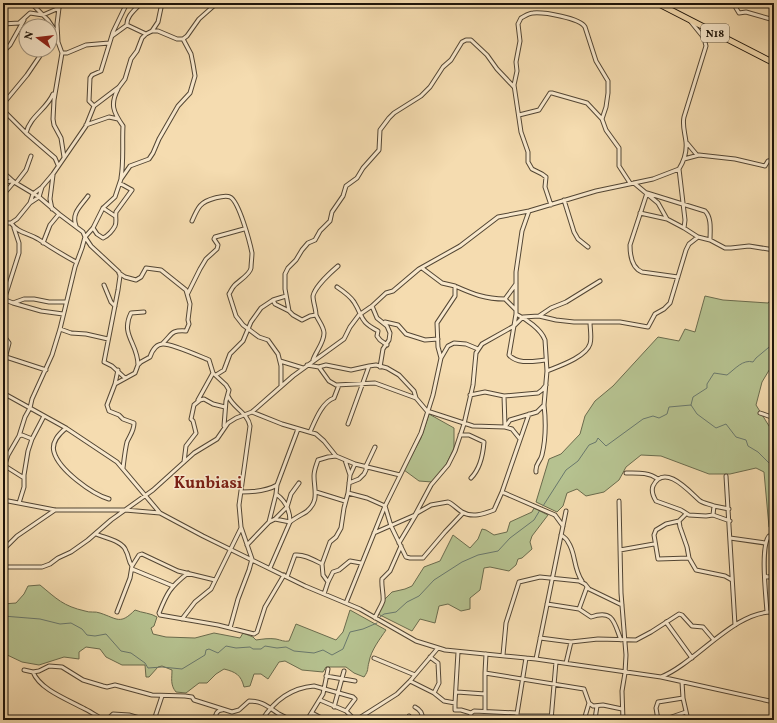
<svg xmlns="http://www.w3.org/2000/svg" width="777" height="723" font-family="Vollkorn,serif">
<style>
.green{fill:#b6c290;stroke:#6a6b4d}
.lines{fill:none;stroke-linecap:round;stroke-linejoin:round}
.stream{stroke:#69786d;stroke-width:1}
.street-casing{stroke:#534634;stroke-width:5}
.highway-casing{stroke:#1d140a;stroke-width:7}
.street{stroke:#f8e8cc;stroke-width:3}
.highway{stroke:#f5dcb0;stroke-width:5}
.labels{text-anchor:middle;stroke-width:3;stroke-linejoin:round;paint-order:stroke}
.shield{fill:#f8e8cc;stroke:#5f5444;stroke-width:1}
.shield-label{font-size:11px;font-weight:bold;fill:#1d140a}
.district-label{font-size:16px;font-weight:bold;fill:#7a1f14;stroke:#f8e8cc}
</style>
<rect width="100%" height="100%" fill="#f5dcb0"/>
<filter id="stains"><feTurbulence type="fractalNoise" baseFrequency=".005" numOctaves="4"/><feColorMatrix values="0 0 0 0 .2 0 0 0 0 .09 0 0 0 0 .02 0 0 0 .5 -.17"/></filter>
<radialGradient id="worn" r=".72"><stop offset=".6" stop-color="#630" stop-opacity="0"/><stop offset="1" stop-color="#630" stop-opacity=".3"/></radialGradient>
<!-- green -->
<path class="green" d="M705,296L723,300L768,303L774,296V362L762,382L756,405L774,434V533L769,527L764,472L756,468L730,474H709L661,456L641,455L626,467L619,480L604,492L586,496L577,489L567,493L563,506L557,512L536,502L549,459L561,454L580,434L585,416L595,401L613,386L658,337L679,341L685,329L695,332Z
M429,414L454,428V448L444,469L432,482L419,481L404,470L421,438Z
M534,508L548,515L532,536L530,542L532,549L522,558L518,559L516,565L509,571L490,567L484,568L480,590L470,598V609L461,611L448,604L439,606L435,623L420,619L412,631L378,614L384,600L392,592L405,589L412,586L424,567L440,561L453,535L470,548L478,539L482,529L486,530L494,535L507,532L510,522L532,512Z
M40,585C57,599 63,606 85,611C90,613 95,611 100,613C118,619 120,625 135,610C142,613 151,613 157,617L154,626L151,628L153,634L166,637L195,638L214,633L240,638L243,633L253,637L256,640C263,639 269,638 276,639C281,640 284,642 289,641L296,624L336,640L343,632L350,610L386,630C380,639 371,650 369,662C367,669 369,670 364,677L354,673L346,667H326L323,672L302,670L285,661L279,662L268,679L261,674H254L250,686L244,687C241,675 236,672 224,669L216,674L207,683H199L186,693L176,692C170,685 172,678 172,670L162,666L158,667L149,677H146L145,665H122L106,657L100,649L86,647L79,652V659L64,657L39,665L22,662L3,653V604L16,603L24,594L28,586Z"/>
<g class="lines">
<!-- stream -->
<path class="stream" d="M691,405L693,397L707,388V384L714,373L727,375C735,369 743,359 753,362L756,358L774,343
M543,506L566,470L578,461L589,445L596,442L598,438L606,446L643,419L653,416L659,418L667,414L669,407L691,405L697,414L716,428L726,424L736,437L746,440L748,446L758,452L774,468
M3,616L40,619L60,624L71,623L82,629L87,635L95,636L106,634L121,651L131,653L145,663L148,668L162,667L182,669L205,655L206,650L209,649L218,653L226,646L236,648L250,647L253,649H261L265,646L277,648L286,647L294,651L314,653L323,650L332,655L343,649L350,632L363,629L377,623
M380,617L384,614L396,612L407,602L419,596L434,580L462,562L478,555L498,551L510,538L534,520L540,510"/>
<!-- street casing -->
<g class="street-casing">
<path id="street" d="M31,3L48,20L54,29
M61,3L59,8L57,24L58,42L62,53L54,100L53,119L54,125L61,138L64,157
M770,3L774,12
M736,8L739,13L746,12L774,20
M3,24L19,23L30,13L43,15L59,8
M127,25C126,16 136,9 141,3
M152,31L158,22L162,3
M112,36L127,25L146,34
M50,39L54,29
M3,52L10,45L24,20
M62,53H67L86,45L109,43
M118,89C110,104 113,112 123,126C122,143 124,161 121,178
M3,104L27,75L44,50
M94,106L119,87L125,79L131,59L137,51L142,38L146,34L152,31H158L177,39H183L187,36L199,19L217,3
M3,110L26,133L55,158L58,165
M519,115L539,110L550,93H552L587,103L602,119L606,130L619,148V166L630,183
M86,125L109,117L118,119
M26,133C30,116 47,109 53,94
M687,143L697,155
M684,159L699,155L735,159L765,166L768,161L774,160
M679,169L685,220L684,228
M3,172L14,182L39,197L59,214L83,232L85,237L91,246L119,272L120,276L118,290L104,362L112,366L125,378
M3,182L13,181
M16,183L26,170L31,156
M634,183L658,203L667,219
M647,193L630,245C630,255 632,268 642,272L678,277
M647,193L705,211C712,218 710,231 710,240
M3,195L14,182
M564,200L574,232L578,239L588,247
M30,203L33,194L41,188
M551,205L545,187L546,177L542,174L532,169L528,162V152L521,132L514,85L517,71L516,62L520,41L518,24L521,18C525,16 529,13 533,13C544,12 580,18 585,27L596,61L608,81V93L606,107L602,119
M103,208L115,216
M52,209L50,199L53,175
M529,211L522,231L516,272V314L509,355C518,365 534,361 546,360
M640,213L667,219L684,228L698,237L710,240L725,248H731L749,246L774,250
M192,221C198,207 200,202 215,198C219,197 226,195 230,197C239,201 250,243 252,253C252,256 251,265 251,268C250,275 238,281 234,286C232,288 231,291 229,294L236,316L243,325L259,337L268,340L278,354L281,366V386
M3,223H11L17,219L30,203L39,197L42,187L53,174L86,126L94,106L89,101L90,78L92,75L101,71L113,32L127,3
M11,223C18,233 28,233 38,239C50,247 63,255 76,262
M76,226C71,213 81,206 88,196
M93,228L97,234L103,238C108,236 113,230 115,226C117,222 115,217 116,212L132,190L123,185L120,184
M43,243L50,225L59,214
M422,268L442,283L455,286V296L437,323L438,347L441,358
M119,273L125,277L136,280L141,277L146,268L161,270L186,290L190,304L188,320L189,324L186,331C170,330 173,334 162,344
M104,285L111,302L115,306
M455,286C473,294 485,299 505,299L515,309
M337,287C343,291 350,296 354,302C364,318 359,321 378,331L377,336L380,340L387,345
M188,293L200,269L206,259L217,249L218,245L214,239L215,237L244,229
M3,299L13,303L24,299H34L49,302H66
M505,299L516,284
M4,300L19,253V243L14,228
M273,300L275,304L289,311
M13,303L41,311L63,314
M372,306L377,318L387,326L390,333L389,340L383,349L380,367
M316,315C316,309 313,302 313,296C315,287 331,272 338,266
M539,316L551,308L566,302L600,281
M385,322L398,325L406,334L425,340L438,339
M60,329L71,333L86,334L108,339
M3,335L9,343L3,366
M6,357L46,370
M313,360C316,351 324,343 324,333C324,327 318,320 316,315L310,316L302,320L293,315L289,311L285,289V274L288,268L296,260L302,250L308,243L315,240L320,231L330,221L332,212L343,196L346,186L357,178L363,168L379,150L380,130L389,118L394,113L421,96L430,87L443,67L451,60L462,42L466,40H471L487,55L497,69L514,87
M280,361L303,368
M138,365C138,343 120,335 131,313L144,312
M307,365L319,367L326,365L351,370L369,366L376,365L387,368L399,375L414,391L416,398
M319,367L329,381L336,385L375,383L416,398L427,411L473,426L505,427L512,429L520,439
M547,371C559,366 586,357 590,344C592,338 590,329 590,322
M216,375L224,370L230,354L243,341L251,322L261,308L273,300L286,296
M115,384L118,370
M3,393L66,428L117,462L160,513L203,536L305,586L360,609L416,641L445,650L536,659L661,677C696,663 735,610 774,612
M470,395L485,392L504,396L505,426
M228,396C233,408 248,413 250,426L239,505L241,527L252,559L249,570L238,599L230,628
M504,396L538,393L542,390L546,385
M198,400L213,373
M252,412L282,424L316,434L324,441L336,456L355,464L400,475
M760,413L774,418
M348,424L369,366
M505,427L510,420L537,412L544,405L547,371L545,340C541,329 526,319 516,314
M66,428C59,434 51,442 54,452C59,470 92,494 109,499
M310,432C315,421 322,402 334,398L339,385
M460,435H469L484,442C483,455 480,469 471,478
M19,436L22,435L32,439
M345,460L350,475
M184,462L186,446L196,433L193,421L191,419L194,405L200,400L204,399L213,404L225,407
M355,464L350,475L348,493L367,498L385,506L391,526L406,557L410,558H423L445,532L463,513
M5,466L24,478
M123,468C124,460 125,450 127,442C130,435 134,431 134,423L123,419L119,415L109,411L107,405L115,384L135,373L138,365L141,362L150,357C152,351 156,344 163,344C173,344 199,356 209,360L213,373L226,385L229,390L226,401L224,426
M3,470L8,455L19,436L25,417L30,408L32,399L52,355L60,329L75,267L82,248L85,237L93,228L103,208L115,197L121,179L130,166L149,159L153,153L159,139L178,106L190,93L195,76L193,64L191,54L183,39
M536,472C535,463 540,463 542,455C546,438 546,422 544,405
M626,473C638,473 648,472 658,479
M726,476L735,625
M349,483L359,479L364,474L366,470V466L375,447
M241,492C252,492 267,491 277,485
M316,492L345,501
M502,492L555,515L563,526
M3,500L55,510H125L160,513
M619,501L621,593L626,655L625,673L622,691L623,720
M19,503L24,487V475L28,451L32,439L44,416
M714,506L729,509
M686,514L679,521L666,524L656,530L654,535L658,559L689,558
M713,515L714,506C709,504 702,503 699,500C688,490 664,463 653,486C651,491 653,496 656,501L681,510L689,515L706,516L713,515L730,521
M275,519L287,507L291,494L299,483
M679,521L680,527L687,547L689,558L696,570L725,576L732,580
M269,522L275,519L290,522C295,518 301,515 306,512C320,501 314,490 314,476C314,470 316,466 318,460L328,457L336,456
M374,533L415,515L431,485L448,465L455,451L464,424L473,385L476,353L482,344L514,326L523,317L539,316L556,320L574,322H620L648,327L655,314L664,309L670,303L686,250L689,244L698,237
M96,534C105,538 123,541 126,551C129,556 128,561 132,566L130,578L117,612
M561,535C564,537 567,539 568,542C576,553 573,568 582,581
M730,538L765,543
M399,543L417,513L431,505L448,502C453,504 457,509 462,512C472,518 484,514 494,510L502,492L529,414
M247,545L269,522L276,494L277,485L298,429
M3,550L17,536L55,510
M620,550L654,544
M132,566L139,555L142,554L178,571L215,580
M3,567H42L50,564L58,558L71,552L88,540L111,520L153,490L194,453L217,439L228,423L236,418L252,412L293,376L344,339L350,327L359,315L372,306L386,293L393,291L419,269L460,246L498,217L529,211L596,191L653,179L679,169C684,161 687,152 686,142C685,133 682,125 684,117L706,46L704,38L691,22
M270,568L290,522C290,510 286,501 276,494
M132,569L173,586
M188,573C170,587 167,593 159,613L160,615L218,625L254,634L257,632L265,607L284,575
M765,576L768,577L774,576
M287,577L295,555C304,554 314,560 322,564
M328,582L323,575L322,564L330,542L336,537L341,528L344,508L348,493
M324,594L328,582L333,572L339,570L350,561L361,563
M346,603L385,506L421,433L433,395L441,358L448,346L454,343L466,344L478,349
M547,604L579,609L591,617C614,609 614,623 621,640
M579,609L587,587
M767,612C766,596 760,547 769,536L774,539
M375,618C377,612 381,607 383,601C384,596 381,585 382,579L390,571L401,546
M182,619L195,602L211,589L241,528
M666,622L692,658
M540,638L571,642
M486,654L485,673L584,689L589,703L584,720
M503,655L506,623L519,582L540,577L579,581L585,584L589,589L622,605
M430,657L438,663L439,683L434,693
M374,658L415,675
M536,659L566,511
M566,663L571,642L598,639L636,640L651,632L679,614L682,615L692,626L703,627L714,640
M24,670L33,672L39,671L49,666L62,667L83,680L103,686L107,687L115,685L152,695L185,696L192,697L194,700L232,712L239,710L249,701C263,701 268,707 279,714C283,716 287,718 291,720
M33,672C40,690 69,700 85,709C91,712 97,716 104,720
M326,676L355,681
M661,677L774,702
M410,681L434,693L444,701L455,703V710H461L471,713
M682,682L683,698L688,720
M457,692L485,694
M320,700L346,711L355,720
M455,703L458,652
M589,703L593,706L603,705L622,709
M334,707L344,671
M415,707C421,710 422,713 423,720
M485,711V673
M312,713L325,720
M517,716H552
M107,720L113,714L129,715L146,720
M154,720L162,696
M215,720C215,715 217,710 222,710
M262,720C274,701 290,688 314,686L353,697L355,699L346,711
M307,720L323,694L328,669
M356,720L397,694L410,681L438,648
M408,720L409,716
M437,720H460
M470,720L471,713L474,711L517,713
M516,720L526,658
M551,720L556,662
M596,720L595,719L597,706
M658,720L656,708L658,702L683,698
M663,720L686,712"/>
</g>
<!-- highway casing -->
<g class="highway-casing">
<path id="highway" d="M657,3L774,63"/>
</g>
<!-- street -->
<use href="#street" class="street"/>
<!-- highway -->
<use href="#highway" class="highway"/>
</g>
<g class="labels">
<!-- shield labels -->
<rect class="shield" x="701" y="24" width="28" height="18" rx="3"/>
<g class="shield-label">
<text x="715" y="37">N18</text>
</g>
<!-- district labels -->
<g class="district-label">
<text x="208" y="488">Kunbiasi</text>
</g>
</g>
<!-- margin -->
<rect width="777" height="723" fill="none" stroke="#f5dcb0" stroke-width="16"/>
<rect x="4" y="4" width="769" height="715" fill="none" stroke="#1d140a" stroke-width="2"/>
<rect x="8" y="8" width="761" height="707" fill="none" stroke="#1d140a"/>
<!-- north arrow -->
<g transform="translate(38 38) rotate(285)"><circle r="19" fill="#f8e8cc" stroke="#a0937e"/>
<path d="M0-3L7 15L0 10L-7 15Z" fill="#8f2418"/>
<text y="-6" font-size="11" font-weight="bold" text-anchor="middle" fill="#1d140a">N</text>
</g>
<rect width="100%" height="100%" filter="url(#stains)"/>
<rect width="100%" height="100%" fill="url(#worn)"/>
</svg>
